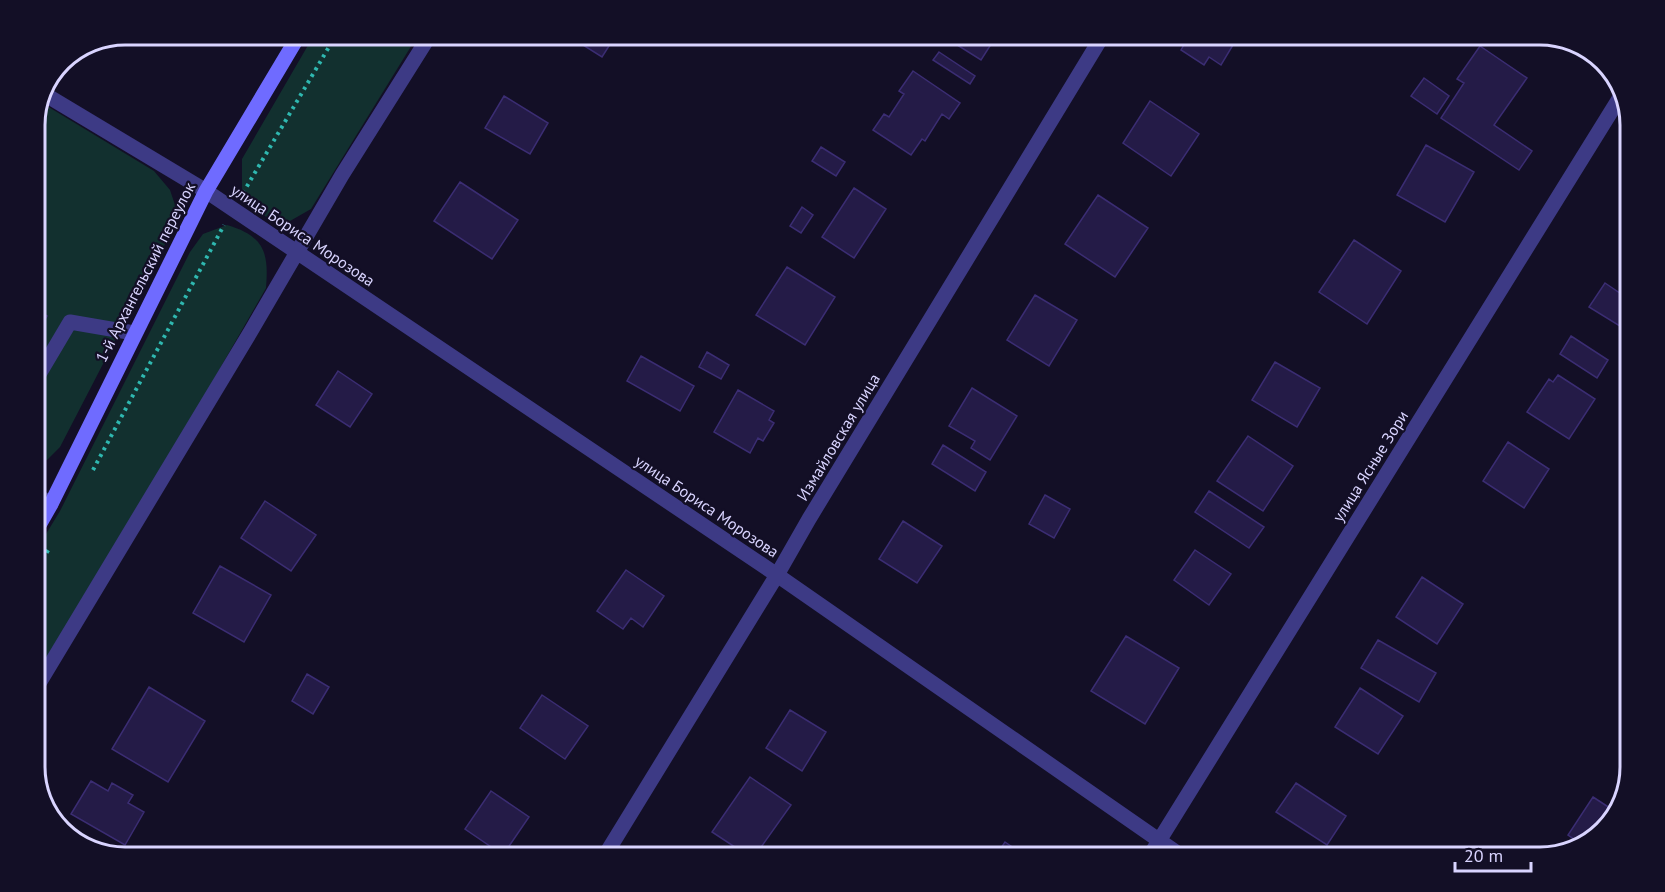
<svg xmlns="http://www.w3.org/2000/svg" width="1665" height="892" font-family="'PT Sans',sans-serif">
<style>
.green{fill:#12302f}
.building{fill:#241b47;stroke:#3b2d73;stroke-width:1.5}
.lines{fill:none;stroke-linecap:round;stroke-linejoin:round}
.path{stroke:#2fb8b0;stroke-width:4;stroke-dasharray:3 4.5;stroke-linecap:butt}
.lane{stroke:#3d3a85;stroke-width:15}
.street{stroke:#3d3a85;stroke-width:15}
.secondary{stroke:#6f6bff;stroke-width:15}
.labels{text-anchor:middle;stroke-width:4.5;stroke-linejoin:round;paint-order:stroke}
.street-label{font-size:16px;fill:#d9d4ff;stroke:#130f26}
.rim{fill:none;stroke:#d9d4ff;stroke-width:3}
</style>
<rect width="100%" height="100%" fill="#130f26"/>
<!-- green -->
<path class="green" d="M314,35H418L311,209L290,221L269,218L252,210L242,193V159Z
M42,103L154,171L170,190L176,208V223L60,447L47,460L35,463V120Z
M227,225C264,236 269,252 266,288L140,508L35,678V552L60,511L190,252L203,234Z"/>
<!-- building -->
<path class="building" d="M567,35H616L602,57Z
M944,35H997L981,60L943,36Z
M1181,35H1239L1221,65L1209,57L1204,65L1181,50L1185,43L1179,38Z
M1480,46L1527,78L1494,125L1532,151L1519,170L1441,118L1464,83L1457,79Z
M939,52L975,76L970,84L933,60Z
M913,71L960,103L949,119L942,114L925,141L922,139L911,155L873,130L884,114L889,117L904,94L899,91Z
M1424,78L1449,96L1437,114L1411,96Z
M504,96L548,123L530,154L485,128Z
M1150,101L1199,134L1171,176L1123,143Z
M1426,145L1474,172L1445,222L1397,195Z
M821,147L845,162L836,176L812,161Z
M460,182L518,220L492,259L434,221Z
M854,188L886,209L854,258L822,237Z
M1098,195L1148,228L1115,277L1065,244Z
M802,207L813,215L801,233L790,226Z
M1354,240L1401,271L1367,324L1319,292Z
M787,267L835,297L805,345L756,315Z
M1605,283L1630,300V316L1623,328L1589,307Z
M1035,295L1077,320L1049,366L1007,340Z
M35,308L47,316L35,336Z
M1571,336L1608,360L1597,378L1560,354Z
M707,352L729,365L721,379L699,367Z
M641,356L694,386L680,411L627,381Z
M1275,362L1320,388L1297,427L1252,400Z
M338,371L372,394L350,427L316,405Z
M1558,375L1595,399L1569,439L1527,412L1549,379L1553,382Z
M972,388L1017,416L990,460L971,448L975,441L949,426Z
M738,390L774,411L769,420L774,423L763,441L758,438L750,453L714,432Z
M1248,436L1293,466L1263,511L1217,481Z
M1508,442L1549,469L1524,508L1483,481Z
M943,445L986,472L975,491L932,464Z
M1209,491L1264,527L1249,548L1195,512Z
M1045,495L1070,509L1054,538L1029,524Z
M265,501L316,535L291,571L241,538Z
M903,521L942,546L917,583L879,559Z
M1195,550L1231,574L1209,605L1174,580Z
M220,566L271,595L244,642L193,613Z
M626,570L664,596L643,627L631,618L623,629L597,611Z
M1422,577L1463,604L1437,644L1396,617Z
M1126,636L1179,668L1145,724L1091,691Z
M1378,640L1436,673L1419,702L1361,668Z
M307,674L329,687L313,714L292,701Z
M149,687L205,721L168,782L112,749Z
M1360,688L1403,716L1378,754L1335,727Z
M542,695L588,726L565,759L520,728Z
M790,710L826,732L802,771L766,748Z
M750,777L791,805L754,857H750L712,832Z
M91,781L108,791L112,783L133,795L128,803L144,812L125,845L71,814Z
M1296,783L1346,816L1327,845L1276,812Z
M491,791L529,817L503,855L465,829Z
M1593,797L1616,812L1584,846L1568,835Z
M1005,842L1027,857H995Z"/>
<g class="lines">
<!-- path -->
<path class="path" d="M243,193L336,35
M93,470L224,225
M35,572L50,547"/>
<!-- lane -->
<path class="lane" d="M35,381L70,322L134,333"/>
<!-- street -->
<path class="street" d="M46,95L206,191L777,575L1183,857
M35,494L51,504
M35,690L251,331L342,175L430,35
M604,857L777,575L809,519L1103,35
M1149,857L1622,94"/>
<!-- secondary -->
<path class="secondary" d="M35,532L51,504L206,191L299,35"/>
</g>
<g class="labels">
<!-- street labels -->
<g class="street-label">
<text transform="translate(303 235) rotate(34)" y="6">улица Бориса Морозова</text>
<text transform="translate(145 272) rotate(-63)" y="6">1-й Архангельский переулок</text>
<text transform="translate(838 437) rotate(-59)" y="6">Измайловская улица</text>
<text transform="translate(1370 466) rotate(-58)" y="6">улица Ясные Зори</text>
<text transform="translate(707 506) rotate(34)" y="6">улица Бориса Морозова</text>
</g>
</g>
<!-- crop -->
<path d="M0 0H1665V892H0ZM125 45H1540A80 80 0 0 1 1620 125V767A80 80 0 0 1 1540 847H125A80 80 0 0 1 45 767V125A80 80 0 0 1 125 45Z" fill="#130f26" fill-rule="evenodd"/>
<path class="rim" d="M125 45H1540A80 80 0 0 1 1620 125V767A80 80 0 0 1 1540 847H125A80 80 0 0 1 45 767V125A80 80 0 0 1 125 45Z"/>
<!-- scale -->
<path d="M1455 862v9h76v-9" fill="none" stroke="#d9d4ff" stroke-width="3"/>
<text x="1464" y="862" font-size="18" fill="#d9d4ff" stroke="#130f26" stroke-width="4.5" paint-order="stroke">20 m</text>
</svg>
